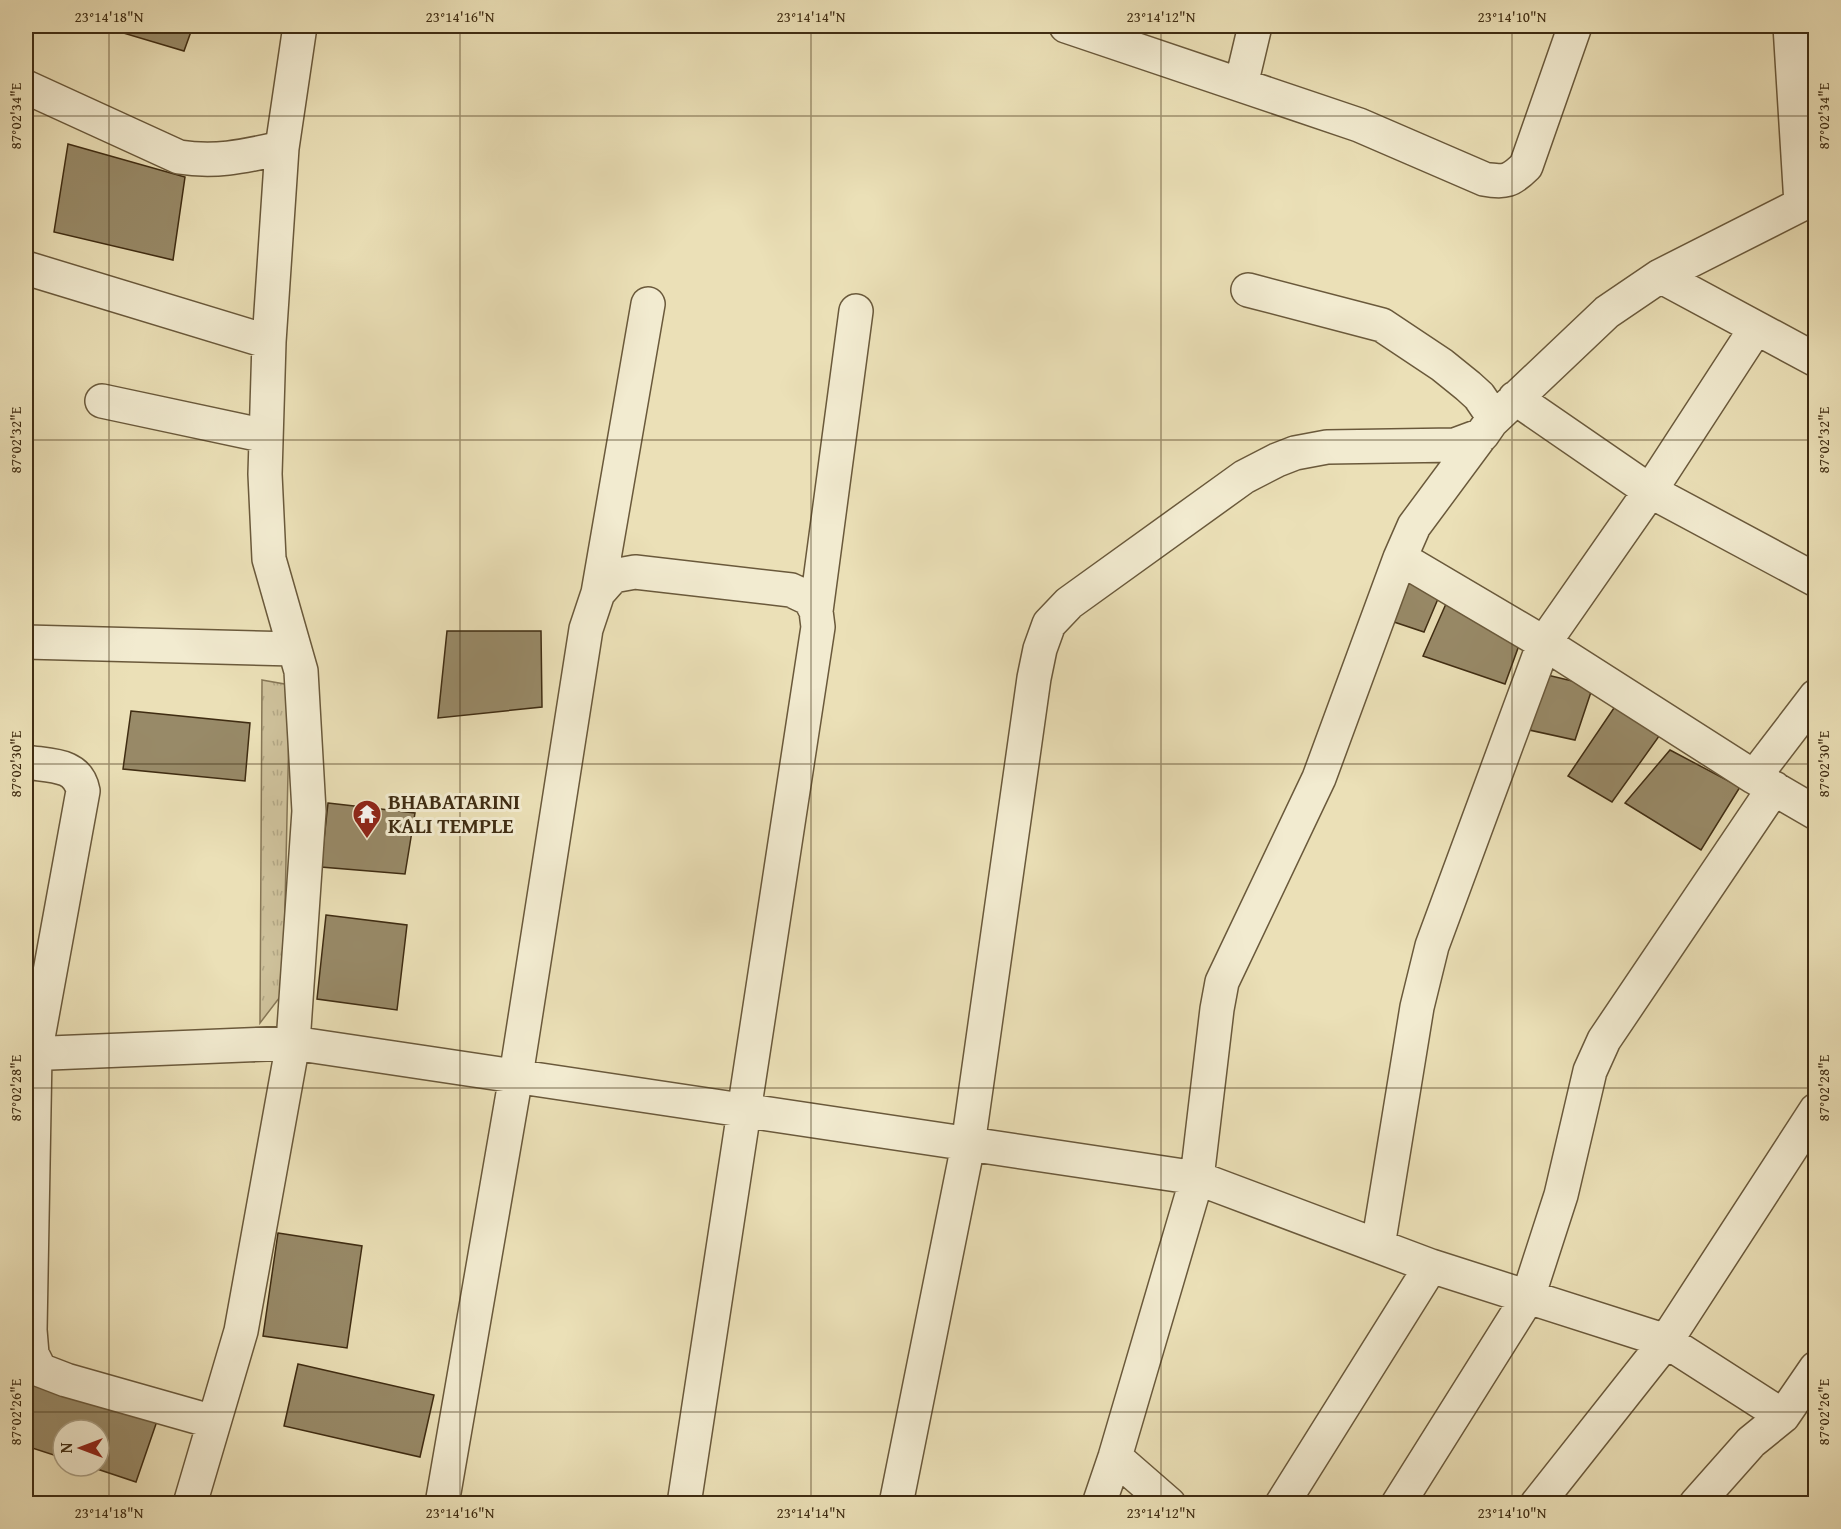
<svg xmlns="http://www.w3.org/2000/svg" width="1841" height="1529" font-family="'Gentium Book Plus',serif">
<style>
.grass{fill:url(#grass-tufts);stroke:#867656;stroke-width:1.5}
.building{fill:#988a68;stroke:#3f2c12;stroke-width:1.5}
.lines{fill:none;stroke-linecap:round;stroke-linejoin:round}
.minor-casing{stroke:#6a593b;stroke-width:36}
.minor{stroke:#f2ebd0;stroke-width:33}
.ticks{fill:none;stroke:#3f2c12;stroke-width:1.5;stroke-opacity:0.45}
.labels{text-anchor:middle;stroke-width:6;stroke-linejoin:round;paint-order:stroke}
.poi-label{font-size:21px;font-weight:bold;fill:#3f2c12;stroke:#f2ebd0;text-anchor:start}
.neatline{fill:none;stroke:#3f2c12;stroke-width:2}
.ticks-label{font-size:15px;text-anchor:middle;fill:#3f2c12}
</style>
<defs>
<pattern id="grass-tufts" width="24" height="20" patternUnits="userSpaceOnUse" patternTransform="scale(1.5)"><rect width="24" height="20" fill="#cec19b"/><path d="M3 7l-1-3M5 7V3M7 7l1-3M15 17l-1-3M17 17v-4M19 17l1-3" fill="none" stroke="#b2a684"/></pattern>
</defs>
<rect width="100%" height="100%" fill="#ebe0b7"/>
<filter id="stains"><feTurbulence type="fractalNoise" baseFrequency=".00333" numOctaves="4"/><feColorMatrix values="0 0 0 0 .2 0 0 0 0 .09 0 0 0 0 .02 0 0 0 .5 -.17"/></filter>
<radialGradient id="worn" r=".72"><stop offset=".6" stop-color="#630" stop-opacity="0"/><stop offset="1" stop-color="#630" stop-opacity=".3"/></radialGradient>
<!-- grass -->
<path class="grass" d="M262,680L290,685L283,993L260,1023Z"/>
<!-- building -->
<path class="building" d="M104,26H193L184,51L103,27Z
M68,144L185,177L173,260L54,232Z
M1401,568L1443,587L1424,632L1382,618Z
M1449,597L1522,637L1505,684L1423,656Z
M447,631H541L542,707L438,718Z
M1539,673L1593,686L1575,740L1520,728Z
M1616,705L1662,732L1612,802L1568,776Z
M131,711L250,723L245,781L123,769Z
M1670,750L1740,787L1701,850L1625,803Z
M328,803L415,813L405,874L321,867Z
M326,915L407,925L397,1010L317,999Z
M278,1233L362,1246L347,1348L263,1336Z
M298,1364L434,1395L420,1457L284,1426Z
M33,1381L157,1421L136,1482L88,1466H99V1430H63V1458L26,1446V1404Z"/>
<g class="lines">
<!-- minor casing -->
<g class="minor-casing">
<path id="minor" d="M1066,26L1359,125L1484,179C1505,183 1511,181 1526,166L1575,26
M1790,26L1801,204
M1241,85L1255,26
M26,87L179,157C217,163 245,156 282,148
M26,268L269,342
M1660,276L1816,360
M1515,398L1650,491L1816,580
M102,401L266,436
M1400,558L1544,643L1754,777L1816,813
M598,593L648,304
M816,611L856,311
M26,642L294,649
M26,762C49,766 78,763 83,791L35,1054L30,1330L32,1354L40,1370L66,1380L214,1422
M1754,777L1816,696
M26,1054L293,1043L1197,1178L1431,1266L1666,1341L1783,1416
M1378,1246L1417,1007L1432,946L1544,643L1650,491L1756,328
M1115,1457L1169,1504
M190,1504L241,1331L293,1043L309,811L301,671L269,559L265,474L269,342L282,148L300,26
M442,1504L516,1076L586,629L598,593L613,576L635,572L791,590L810,599L816,611L818,627L684,1504
M896,1504L968,1145L1034,678L1040,649L1049,624L1069,603L1244,477L1277,460L1295,453L1327,447L1455,445L1482,435L1491,422L1492,415L1479,396L1468,386L1442,365L1382,325L1248,290
M1099,1504L1115,1457L1197,1178L1217,1009L1222,982L1319,778L1400,558L1414,526L1491,422L1607,312L1660,276L1816,197
M1282,1504L1431,1266
M1398,1504L1528,1297L1561,1195L1590,1071L1604,1040L1774,788
M1537,1504L1666,1341L1816,1110
M1696,1504L1751,1442L1783,1416L1816,1368"/>
</g>
<!-- minor -->
<use href="#minor" class="minor"/>
</g>
<!-- ticks -->
<path class="ticks" d="M109,26V1504M460,26V1504M811,26V1504M1161,26V1504M1512,26V1504M26,116H1816M26,440H1816M26,764H1816M26,1088H1816M26,1412H1816"/>
<!-- icons -->
<defs>
<g id="temple-pin" transform="scale(1.5)"><path d="M0 17L-7.5 6A9.5 9.5 0 1 1 7.5 6Z" fill="#8f2418" stroke="#f2ebd0"/><path d="M0-6L5-2H3V0L6.5 2.5H4V6H1.5V3h-3V6H-4V2.5H-6.5L-3 0V-2H-5Z" fill="#fff"/></g>
</defs>
<g fill-rule="evenodd">
<use href="#temple-pin" x="367" y="814"/>
</g>
<g class="labels">
<!-- poi labels -->
<g class="poi-label">
<text x="388" y="809">BHABATARINI<tspan x="388" dy="24">KALI TEMPLE</tspan></text>
</g>
</g>
<!-- margin -->
<rect width="1841" height="1529" fill="none" stroke="#ebe0b7" stroke-width="66"/>
<!-- north arrow -->
<g transform="translate(81 1448) rotate(270)"><circle r="28" fill="#f2ebd0" stroke="#aa9f84" stroke-width="1.5"/>
<path d="M0-4.5L10 22L0 15L-10 22Z" fill="#8f2418"/>
<text y="-9" font-size="16" font-weight="bold" text-anchor="middle" fill="#3f2c12">N</text>
</g>
<rect x="33" y="33" width="1775" height="1463" class="neatline"/>
<g class="ticks-label">
<text x="109" y="22">23°14'18"N</text>
<text x="460" y="22">23°14'16"N</text>
<text x="811" y="22">23°14'14"N</text>
<text x="1161" y="22">23°14'12"N</text>
<text x="1512" y="22">23°14'10"N</text>
<text transform="translate(1824 116) rotate(-90)" y="5">87°02'34"E</text>
<text transform="translate(16 116) rotate(-90)" y="5">87°02'34"E</text>
<text transform="translate(1824 440) rotate(-90)" y="5">87°02'32"E</text>
<text transform="translate(16 440) rotate(-90)" y="5">87°02'32"E</text>
<text transform="translate(1824 764) rotate(-90)" y="5">87°02'30"E</text>
<text transform="translate(16 764) rotate(-90)" y="5">87°02'30"E</text>
<text transform="translate(1824 1088) rotate(-90)" y="5">87°02'28"E</text>
<text transform="translate(16 1088) rotate(-90)" y="5">87°02'28"E</text>
<text transform="translate(1824 1412) rotate(-90)" y="5">87°02'26"E</text>
<text transform="translate(16 1412) rotate(-90)" y="5">87°02'26"E</text>
<text x="109" y="1518">23°14'18"N</text>
<text x="460" y="1518">23°14'16"N</text>
<text x="811" y="1518">23°14'14"N</text>
<text x="1161" y="1518">23°14'12"N</text>
<text x="1512" y="1518">23°14'10"N</text>
</g>
<rect width="100%" height="100%" filter="url(#stains)"/>
<rect width="100%" height="100%" fill="url(#worn)"/>
</svg>
